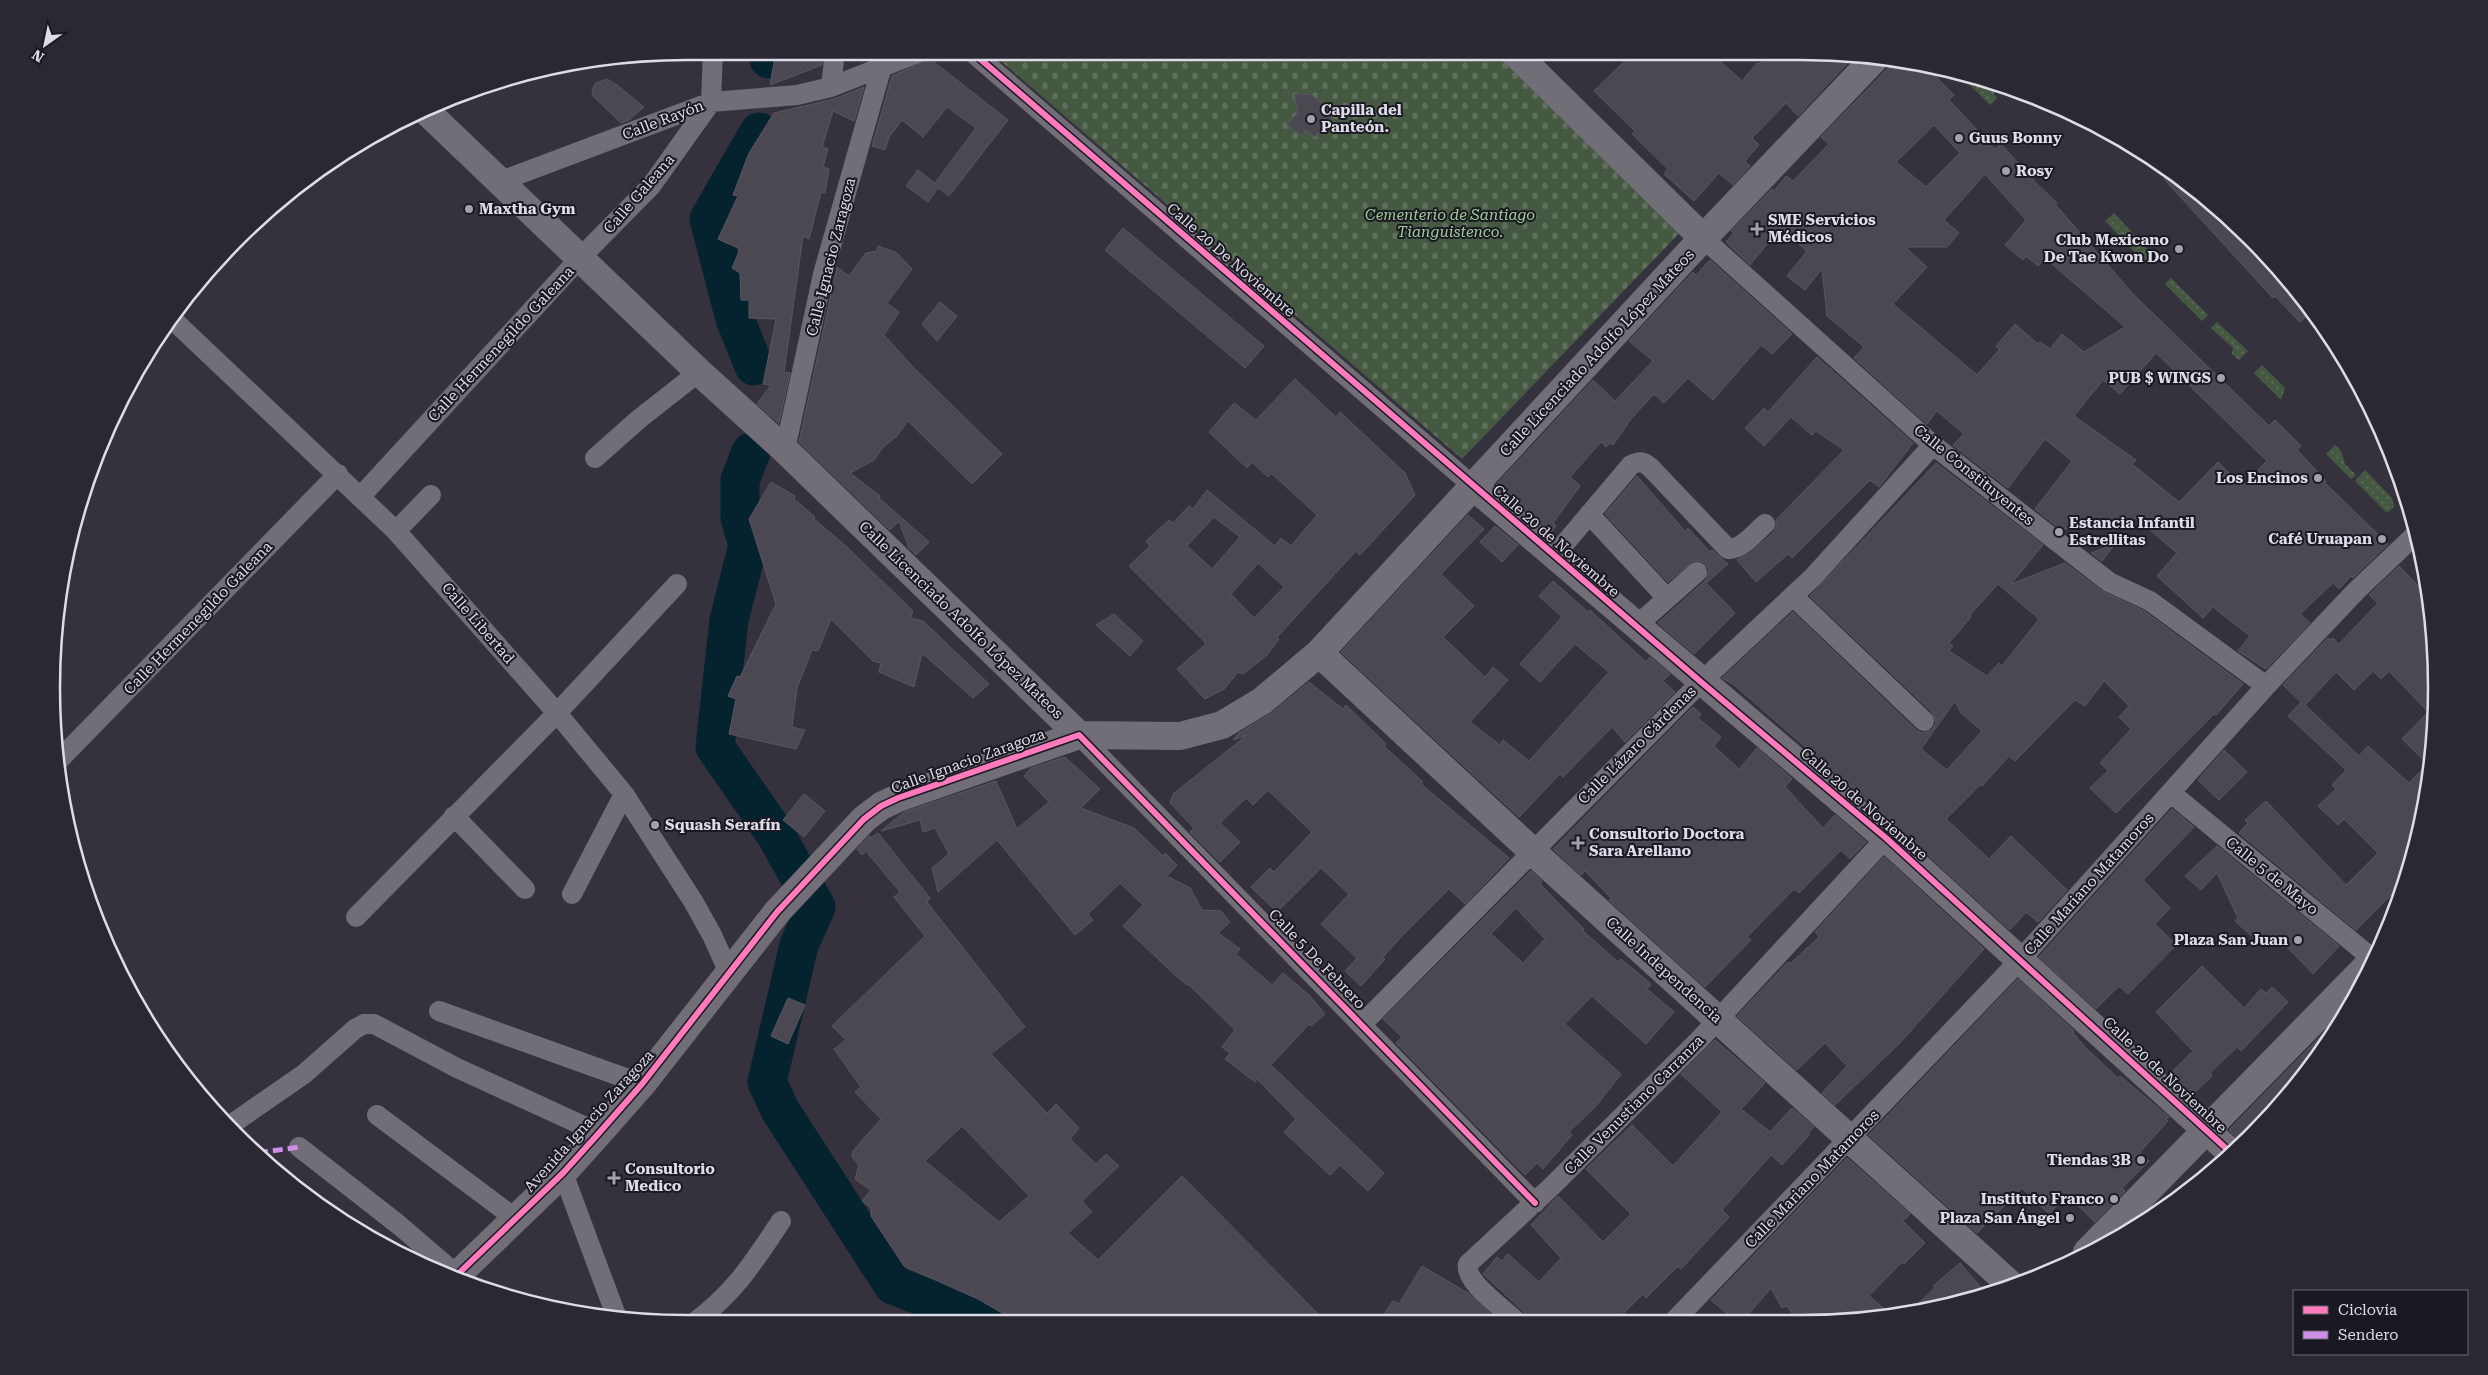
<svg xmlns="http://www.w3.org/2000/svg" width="2488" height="1375" font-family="'Roboto Serif',serif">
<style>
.grass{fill:url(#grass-dots)}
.cemetery{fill:url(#cemetery-stones)}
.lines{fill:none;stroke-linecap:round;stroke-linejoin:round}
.river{stroke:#05232f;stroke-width:39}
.building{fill:#4b4852;stroke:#5a5762;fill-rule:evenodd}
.street{stroke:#716e78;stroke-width:20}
.secondary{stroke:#716e78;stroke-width:28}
.quiet{stroke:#ce8fe9;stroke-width:5;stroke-dasharray:10 5;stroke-linecap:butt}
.cycleway-casing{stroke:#1a1821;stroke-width:9}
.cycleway{stroke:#fd7abc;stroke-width:6}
.poi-dot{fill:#a4a0ad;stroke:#1a1821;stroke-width:2}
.labels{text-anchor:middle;stroke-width:4;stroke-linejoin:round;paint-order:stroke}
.poi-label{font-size:15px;font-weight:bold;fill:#dfdce9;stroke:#1a1821;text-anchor:start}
.street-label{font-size:15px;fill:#dfdce9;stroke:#1a1821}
.park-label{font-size:15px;font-style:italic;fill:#9fcd98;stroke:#1a1821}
.rim{fill:none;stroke:#dfdce9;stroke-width:2.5}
</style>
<defs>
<pattern id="grass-dots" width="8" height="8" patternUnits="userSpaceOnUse" patternTransform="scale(1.25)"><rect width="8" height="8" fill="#455942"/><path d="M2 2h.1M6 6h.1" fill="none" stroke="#5f705d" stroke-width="1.8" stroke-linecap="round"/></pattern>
<pattern id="cemetery-stones" width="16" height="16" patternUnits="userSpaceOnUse" patternTransform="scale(1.25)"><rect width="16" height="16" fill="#455942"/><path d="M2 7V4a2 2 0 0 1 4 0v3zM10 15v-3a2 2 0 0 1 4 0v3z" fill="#5f705d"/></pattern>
</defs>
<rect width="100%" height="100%" fill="#35323e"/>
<!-- grass -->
<path class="grass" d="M1969,74L1988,82L1994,88V94L1997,98L1990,105L1964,79Z
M2114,213L2150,252L2148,258L2144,262L2105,221Z
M2171,278L2208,315L2202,321L2165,284Z
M2217,322L2248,351L2239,360L2232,354L2233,348L2211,328Z
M2262,365L2285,388L2281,400L2254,373Z
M2335,445L2341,451L2345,464L2356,475L2351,479L2326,454Z
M2365,470L2392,498L2394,507L2387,513L2355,481Z"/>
<!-- cemetery -->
<path class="cemetery" d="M994,52H1519L1691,221L1462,459L995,56Z"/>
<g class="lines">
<!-- river -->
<path class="river" d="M769,51V59
M754,366L735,319L709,219L759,132
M751,452L740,480V518L748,545L729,620L715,747L776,835L816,907L799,945L767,1082L780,1110L893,1285L986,1321"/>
</g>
<!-- building -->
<path class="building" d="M776,51H823L822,65L770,85Z
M1634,52H1710L1742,81L1757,63L1759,64L1769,53H1842L1855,55L1798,116L1786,103L1752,138L1759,145L1745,161L1750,166L1733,185L1719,173L1694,201L1664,174L1668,169L1632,134L1635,131L1594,91Z
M930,59L1008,120L949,196L938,188L928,202L906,186L918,170L935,183L976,128L947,107L923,137L902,120L889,137L885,150L872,146L892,76Z
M1895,61L1925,66L1954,95L1949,100L1995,149L2001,144L2038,185L2057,203L2055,204L2133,294L2269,426L2275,420L2301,446L2297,450L2326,481L2325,483L2388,544L2353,578L2351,576L2339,589L2333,583L2300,614L2310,623L2266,669L2238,651L2250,636L2213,607L2203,618L2157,576L2177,553L2150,530L2155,528H2148L2135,518L2127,529H2060L2035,509L2072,461L2045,439L2008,488L1953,445L1964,434L1937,411L1927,424L1854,358L1864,347L1827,316L1822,269L1805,290L1787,276L1807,251L1780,228L1750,265L1726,242L1734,233L1731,231L1772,189L1774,191L1786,176L1793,181L1829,144L1821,137ZM1934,125L1960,153L1926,187L1896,162ZM1985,174L2026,220L2005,245L2023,260L2026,256L2038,266L2045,258L2125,327L2084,352L2062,334L2050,349L2040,342L2038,344L2015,324L1996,346L2000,349L1977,375L1893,304L1927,267L1905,247H1947L1959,233L1944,220ZM2156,353L2267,461L2242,486L2218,462L2179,502L2132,464L2136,460L2074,416L2103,380L2120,394Z
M607,79L617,85L644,107L629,120L621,123L593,96L592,90L596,83Z
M864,87L854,121L833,111L822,147L828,149L823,167L829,169L825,193L821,192L809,239L803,236L784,372L790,373L779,423L757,404L771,385L763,384L776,319L749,318V300H741L740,273L732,268L740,249L718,239L738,196L733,195L749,153L774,113L834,99Z
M1294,94H1311L1335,114L1315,137L1306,130L1301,136L1287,125L1298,112Z
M2169,173L2220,209L2305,300L2312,311L2300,322L2275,296L2273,298L2164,179Z
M1123,228L1264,346L1245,368L1105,250Z
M878,246L897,253L912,269L887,303L899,312L884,335L914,368L1002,454L972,484L908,421L896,437L883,447L874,460L850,473L880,496L879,498L929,542L916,555L909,548L899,521L890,530L799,442L837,267L849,276L866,253L877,251Z
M1710,260L1792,334L1772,354L1761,345L1713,400L1688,378L1664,403L1654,394L1631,419L1613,445L1609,443L1606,447L1601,442L1570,477L1580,486L1553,523L1556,526L1551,532L1496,485L1593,380L1615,401L1653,361L1629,341L1693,272L1696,275Z
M940,302L957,316L937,341L922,324Z
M1817,357L1913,443L1879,487L1870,480L1792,558L1788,554L1756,582L1737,560L1750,553L1773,533L1776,527V520L1844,450L1816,431L1812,435L1791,417L1764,446L1745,428L1764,408L1768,412Z
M1295,379L1336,417L1340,412L1405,473L1415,495L1360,555L1356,551L1277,637L1279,639L1267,655L1243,674L1238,672L1224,689L1205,699L1177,669L1206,644L1203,640L1129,566L1150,546L1146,541L1169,520L1173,523L1189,506L1193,509L1207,490L1275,546L1281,538L1291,546L1317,515L1271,473L1268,477L1252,462L1247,468L1209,432L1234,403L1256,420ZM1214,517L1240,537L1212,569L1187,546ZM1258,563L1284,587L1254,618L1231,594Z
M1936,463L2043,545L2011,584L2065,563L2102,591L2144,611L2243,684L2216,715L2214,714L2116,813L2090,788L2108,771L2100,763L2131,729L2119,717L2129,706L2104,681L2085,706L2075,700L2015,761L2009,756L1982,786L1980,785L1946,819L1989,859L2011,836L2067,890L2038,922L2026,912L2010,930L1896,826L1733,684L1722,678L1793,612L1916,730L1922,733L1932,730L1936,723L1932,712L1810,596ZM1998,584L2039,619L2002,666L1999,663L1987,676L1949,651L1953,646L1949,643L1971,617L1970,615ZM1955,701L1961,713L1982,731L1947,770L1921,749Z
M1637,476L1685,531L1688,528L1710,552L1712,550L1728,564L1706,583L1735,613L1694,654L1658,623L1705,581L1709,570L1706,565L1701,561H1694L1668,582L1605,514Z
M771,482L795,496L794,499L815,517L814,519L847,547L913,611L910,618L923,621L989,684L973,698L922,653L914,687L879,672L881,663L873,661L831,619L818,651L812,650L797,688L792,727L805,730L796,749L729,734L736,699L728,696L737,676L740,677L776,604L749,519Z
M1468,515L1484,529L1441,574L1474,606L1443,637L1485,677L1493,667L1508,680L1470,722L1500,745L1503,740L1529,761L1609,672L1575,644L1540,682L1520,664L1562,617L1539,596L1553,581L1588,612L1590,610L1646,662L1650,657L1670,674L1663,681L1675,692L1625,742L1612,727L1563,777L1560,774L1519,817L1341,652Z
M1495,526L1518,545L1502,562L1480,542Z
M2115,544L2102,561L2091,553Z
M2399,566L2427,595L2435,646L2431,770L2406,880L2356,930L2239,833L2248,823L2245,820L2266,801L2346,885L2378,853L2344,819L2338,825L2318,806L2336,789L2332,785L2346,770L2288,716L2301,702L2283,685L2328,638L2331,640L2333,638L2339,644L2378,603L2369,595ZM2373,671L2381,679L2389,671L2428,712L2402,739L2428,764L2409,783L2368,746L2359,756L2305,705L2336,672L2354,690Z
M1114,614L1143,641L1130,656L1096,625Z
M1309,682L1343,709L1346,705L1386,744L1384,746L1423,782L1421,784L1509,858L1465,904L1449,889L1400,938L1383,957L1385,959L1361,986L1345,971L1357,958L1321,924L1349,894L1321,868L1277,912L1251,887L1270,868L1274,872L1312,832L1268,790L1253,805L1246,798L1220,823L1240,842L1220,862L1190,832L1194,828L1170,803L1173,794L1247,735L1233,740L1239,733L1272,713Z
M1693,707L1701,714L1698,718L1721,737L1714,746L1739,769L1757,748L1792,779L1785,787L1823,828L1835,815L1866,842L1850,859L1841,850L1799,893L1794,889L1747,937L1751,940L1705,987L1609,900L1611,898L1585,871L1581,875L1553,849Z
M2224,750L2247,772L2219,800L2198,780Z
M1065,757L1100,789L1081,808L1134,828L1163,856L1165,853L1177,865L1167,876L1190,888L1202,910L1221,911L1230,922L1218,933L1240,949L1236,954L1272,985L1283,973L1310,996L1325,1014L1311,1026L1309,1024L1271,1065L1384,1173L1368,1191L1340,1165L1330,1175L1284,1132L1296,1119L1257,1079L1255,1082L1225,1059L1230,1053L1222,1047L1235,1030L1188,984L1187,985L1175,975L1123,926L1143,905L1120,883L1088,914L1093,920L1075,935L997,840L938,892L932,868L949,854L935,828L923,832L920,820L881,831L904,812L996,781L1017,829L1049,802L1024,776L1031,768Z
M804,794L825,811L804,837L783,820Z
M2172,809L2194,827L2143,880L2170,908L2155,924L2176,945L2128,994L2119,986L2096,1009L2039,957Z
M878,833L930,898L927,902L1025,1027L991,1054L1047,1113L1056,1104L1079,1128L1070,1139L1096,1164L1106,1154L1119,1166L1082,1201L1092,1212L1068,1233L1098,1260L1182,1176L1324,1320L1016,1321L978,1299L904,1266L871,1216V1208L862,1201L871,1190L855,1179L859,1165L852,1157L853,1151L881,1119L855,1092L861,1087L834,1049L846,1040L832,1026L925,936L894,897L900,892L866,851L862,855L857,849L869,836L871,838ZM962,1126L1029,1196L999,1222L925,1161Z
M2217,846L2339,946L2313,974L2275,934L2263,946L2235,921L2238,918L2217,873L2201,890L2185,876Z
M1884,857L1984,949L1899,1044L1835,1105L1822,1093L1847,1066L1825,1043L1797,1070L1737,1016L1788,962L1790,964L1819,937L1815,932Z
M1531,871L1542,881L1540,884L1584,929L1583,931L1618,962L1621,959L1651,984L1647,989L1674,1012L1646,1044L1592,996L1565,1024L1621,1074L1596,1106L1569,1132L1572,1135L1543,1169L1537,1163L1525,1175L1396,1043L1402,1037L1383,1019ZM1516,908L1545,939L1523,963L1491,934Z
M2202,966L2244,1008L2261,989L2266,993L2272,987L2288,1002L2241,1051L2237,1047L2210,1073L2212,1076L2191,1096L2169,1075L2193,1051L2156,1012Z
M2018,979L2074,1031L2073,1033L2087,1049L2118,1078L2120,1076L2169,1117L2166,1119L2168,1121L2140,1152L2149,1161L2122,1188L2125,1191L2095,1222L2067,1195L2049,1214L2022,1188L1977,1233L1869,1135Z
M788,998L805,1005L788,1044L771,1036Z
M2345,1011L2347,1012L2286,1097L2283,1093L2272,1113L2240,1141L2229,1130Z
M1715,1040L1765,1083L1741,1109L1770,1132L1792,1108L1814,1127L1808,1133L1810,1134L1782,1165L1771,1155L1722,1210L1729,1217L1681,1269L1678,1266L1646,1298L1643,1294L1618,1319L1527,1320L1523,1311L1483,1274L1497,1257L1502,1261L1508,1254L1539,1282L1561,1258L1531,1225L1558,1196L1603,1242L1631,1214L1586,1169L1632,1125L1673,1166L1722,1112L1681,1074Z
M1847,1158L1910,1214L1903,1221L1925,1243L1904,1264L1902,1262L1869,1296L1893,1316L1883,1318L1796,1319L1787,1306L1782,1308L1771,1288L1747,1316L1731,1317L1711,1300Z
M1960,1263L1984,1291L1910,1311L1935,1288L1933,1286Z
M1422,1266L1468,1293L1497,1320H1380L1393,1301L1399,1304Z"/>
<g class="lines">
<!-- street -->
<path class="street" d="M972,52L1473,486
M831,87L835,51
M711,102L713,51
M501,181L711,102L797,95L831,87L920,52
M1703,238L1933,445L2109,582L2150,601L2266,686
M171,318L396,531L557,713L624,794L693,901L712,935L729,973
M785,450L823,274L882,66
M595,458L639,419L699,372
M361,496L580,258L651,186L711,102
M1589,514L1666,597
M396,531L431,495
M1555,555L1631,465C1639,461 1643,461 1650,467L1728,549C1742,550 1755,532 1765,524
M1794,597L1924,721
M1636,626L1697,572
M1079,735L1535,1203
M58,761L338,474
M2171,793L2373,959
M454,816L525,889
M572,894L624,794
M356,917L557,713L677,584
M439,1011L642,1084
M1362,1024L1701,682L1813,577L1933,445
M377,1115L516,1219
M229,1126L304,1074L355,1029L364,1024H374L457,1068L599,1133
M299,1147L399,1225L456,1274
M563,1173L617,1318
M1676,1319L2021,959L2266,686L2356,591L2417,533
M1515,1320C1502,1307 1464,1282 1468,1264L1550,1188L1699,1040L1886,838
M695,1322C736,1291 753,1263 781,1221"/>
<!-- secondary -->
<path class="secondary" d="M1514,52L1703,238
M426,111L699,372L785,450L1079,735
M1473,486L1886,838L2229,1151
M1319,653L1545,863L2010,1284
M2087,1252L2371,962
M457,1275L563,1173L599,1133L642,1084L777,912L864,819L881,806L898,798L1079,735L1180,736L1222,725L1262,701L1319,653L1690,252L1875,58"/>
<!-- quiet -->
<path class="quiet" d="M258,1153L299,1147"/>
<!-- cycleway casing -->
<g class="cycleway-casing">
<path id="cycleway" d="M972,52L1701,682L1886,838L2229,1151
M457,1275L563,1173L599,1133L642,1084L777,912L864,819L881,806L898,798L1079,735L1535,1203"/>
</g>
<!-- cycleway -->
<use href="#cycleway" class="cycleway"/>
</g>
<!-- markers -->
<g class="poi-dot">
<circle cx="1311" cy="119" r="5"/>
<circle cx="1959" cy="138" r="5"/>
<circle cx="2006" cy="171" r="5"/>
<circle cx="469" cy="209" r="5"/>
<path d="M1754.5 221.5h5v5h5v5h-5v5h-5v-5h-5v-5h5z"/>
<circle cx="2179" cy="249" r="5"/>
<circle cx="2221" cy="378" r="5"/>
<circle cx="2318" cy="478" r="5"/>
<circle cx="2059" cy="532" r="5"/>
<circle cx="2382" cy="539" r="5"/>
<circle cx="655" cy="825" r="5"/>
<path d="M1575.5 835.5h5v5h5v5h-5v5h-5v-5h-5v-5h5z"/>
<circle cx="2298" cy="940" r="5"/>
<circle cx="2141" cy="1160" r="5"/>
<path d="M611.5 1170.5h5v5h5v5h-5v5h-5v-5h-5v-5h5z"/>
<circle cx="2114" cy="1199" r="5"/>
<circle cx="2070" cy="1218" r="5"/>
</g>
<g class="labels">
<!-- poi labels -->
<g class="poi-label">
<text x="1321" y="115">Capilla del<tspan x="1321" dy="17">Panteón.</tspan></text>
<text x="1969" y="143">Guus Bonny</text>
<text x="2016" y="176">Rosy</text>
<text x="479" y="214">Maxtha Gym</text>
<text x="1768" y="225">SME Servicios<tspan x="1768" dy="17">Médicos</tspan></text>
<text x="2169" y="245" text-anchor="end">Club Mexicano<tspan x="2169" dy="17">De Tae Kwon Do</tspan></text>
<text x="2211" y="383" text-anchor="end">PUB $ WINGS</text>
<text x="2308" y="483" text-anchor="end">Los Encinos</text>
<text x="2069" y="528">Estancia Infantil<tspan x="2069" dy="17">Estrellitas</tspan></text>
<text x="2372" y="544" text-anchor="end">Café Uruapan</text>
<text x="665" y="830">Squash Serafín</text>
<text x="1589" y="839">Consultorio Doctora<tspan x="1589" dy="17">Sara Arellano</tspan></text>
<text x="2288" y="945" text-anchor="end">Plaza San Juan</text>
<text x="2131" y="1165" text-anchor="end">Tiendas 3B</text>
<text x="625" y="1174">Consultorio<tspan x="625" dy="17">Medico</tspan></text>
<text x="2104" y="1204" text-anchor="end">Instituto Franco</text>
<text x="2060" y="1223" text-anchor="end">Plaza San Ángel</text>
</g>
<!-- street labels -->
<g class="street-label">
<text transform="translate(663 120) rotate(-21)" y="5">Calle Rayón</text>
<text transform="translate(639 194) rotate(-49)" y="5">Calle Galeana</text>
<text transform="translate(831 257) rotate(-76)" y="5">Calle Ignacio Zaragoza</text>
<text transform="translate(1231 260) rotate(41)" y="5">Calle 20 De Noviembre</text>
<text transform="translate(501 344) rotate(-47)" y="5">Calle Hermenegildo Galeana</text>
<text transform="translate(1597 353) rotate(-47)" y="5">Calle Licenciado Adolfo López Mateos</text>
<text transform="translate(1974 475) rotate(39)" y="5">Calle Constituyentes</text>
<text transform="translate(1556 541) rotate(41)" y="5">Calle 20 de Noviembre</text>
<text transform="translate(198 618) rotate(-46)" y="5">Calle Hermenegildo Galeana</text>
<text transform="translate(961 620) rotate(44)" y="5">Calle Licenciado Adolfo López Mateos</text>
<text transform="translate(478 623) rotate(49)" y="5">Calle Libertad</text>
<text transform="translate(1637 745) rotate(-45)" y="5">Calle Lázaro Cárdenas</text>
<text transform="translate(968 761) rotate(-20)" y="5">Calle Ignacio Zaragoza</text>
<text transform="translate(1864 804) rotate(41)" y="5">Calle 20 de Noviembre</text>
<text transform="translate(2272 876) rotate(39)" y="5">Calle 5 de Mayo</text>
<text transform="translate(2089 884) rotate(-48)" y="5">Calle Mariano Matamoros</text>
<text transform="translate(1317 959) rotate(46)" y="5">Calle 5 De Febrero</text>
<text transform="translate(1664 970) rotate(42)" y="5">Calle Independencia</text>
<text transform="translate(2165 1075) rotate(43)" y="5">Calle 20 de Noviembre</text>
<text transform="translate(1634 1105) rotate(-45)" y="5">Calle Venustiano Carranza</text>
<text transform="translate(589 1121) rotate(-48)" y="5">Avenida Ignacio Zaragoza</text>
<text transform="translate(1812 1179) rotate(-46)" y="5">Calle Mariano Matamoros</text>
</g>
<!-- park labels -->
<g class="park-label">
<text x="1450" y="220">Cementerio de Santiago<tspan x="1450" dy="17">Tianguistenco.</tspan></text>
</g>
</g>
<!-- crop -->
<path d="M0 0H2488V1375H0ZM687 60H1801A627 627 0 0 1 2428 687V688A627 627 0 0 1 1801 1315H687A627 627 0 0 1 60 688V687A627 627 0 0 1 687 60Z" fill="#2a2831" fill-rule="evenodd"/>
<path class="rim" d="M687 60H1801A627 627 0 0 1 2428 687V688A627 627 0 0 1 1801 1315H687A627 627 0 0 1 60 688V687A627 627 0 0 1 687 60Z"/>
<!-- legend -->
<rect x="2293" y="1290" width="175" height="65" fill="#1a1821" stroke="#696671"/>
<rect x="2303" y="1306" width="25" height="8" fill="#fd7abc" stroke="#696671"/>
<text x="2338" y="1315" font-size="15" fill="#dfdce9">Ciclovía</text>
<rect x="2303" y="1331" width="25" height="8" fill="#ce8fe9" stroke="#696671"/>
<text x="2338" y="1340" font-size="15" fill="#dfdce9">Sendero</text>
<!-- north arrow -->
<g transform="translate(45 45) rotate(213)" stroke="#1a1821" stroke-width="4" paint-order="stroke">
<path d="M0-4L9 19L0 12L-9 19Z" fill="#dfdce9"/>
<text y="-8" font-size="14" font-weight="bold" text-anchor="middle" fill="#dfdce9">N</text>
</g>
</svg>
